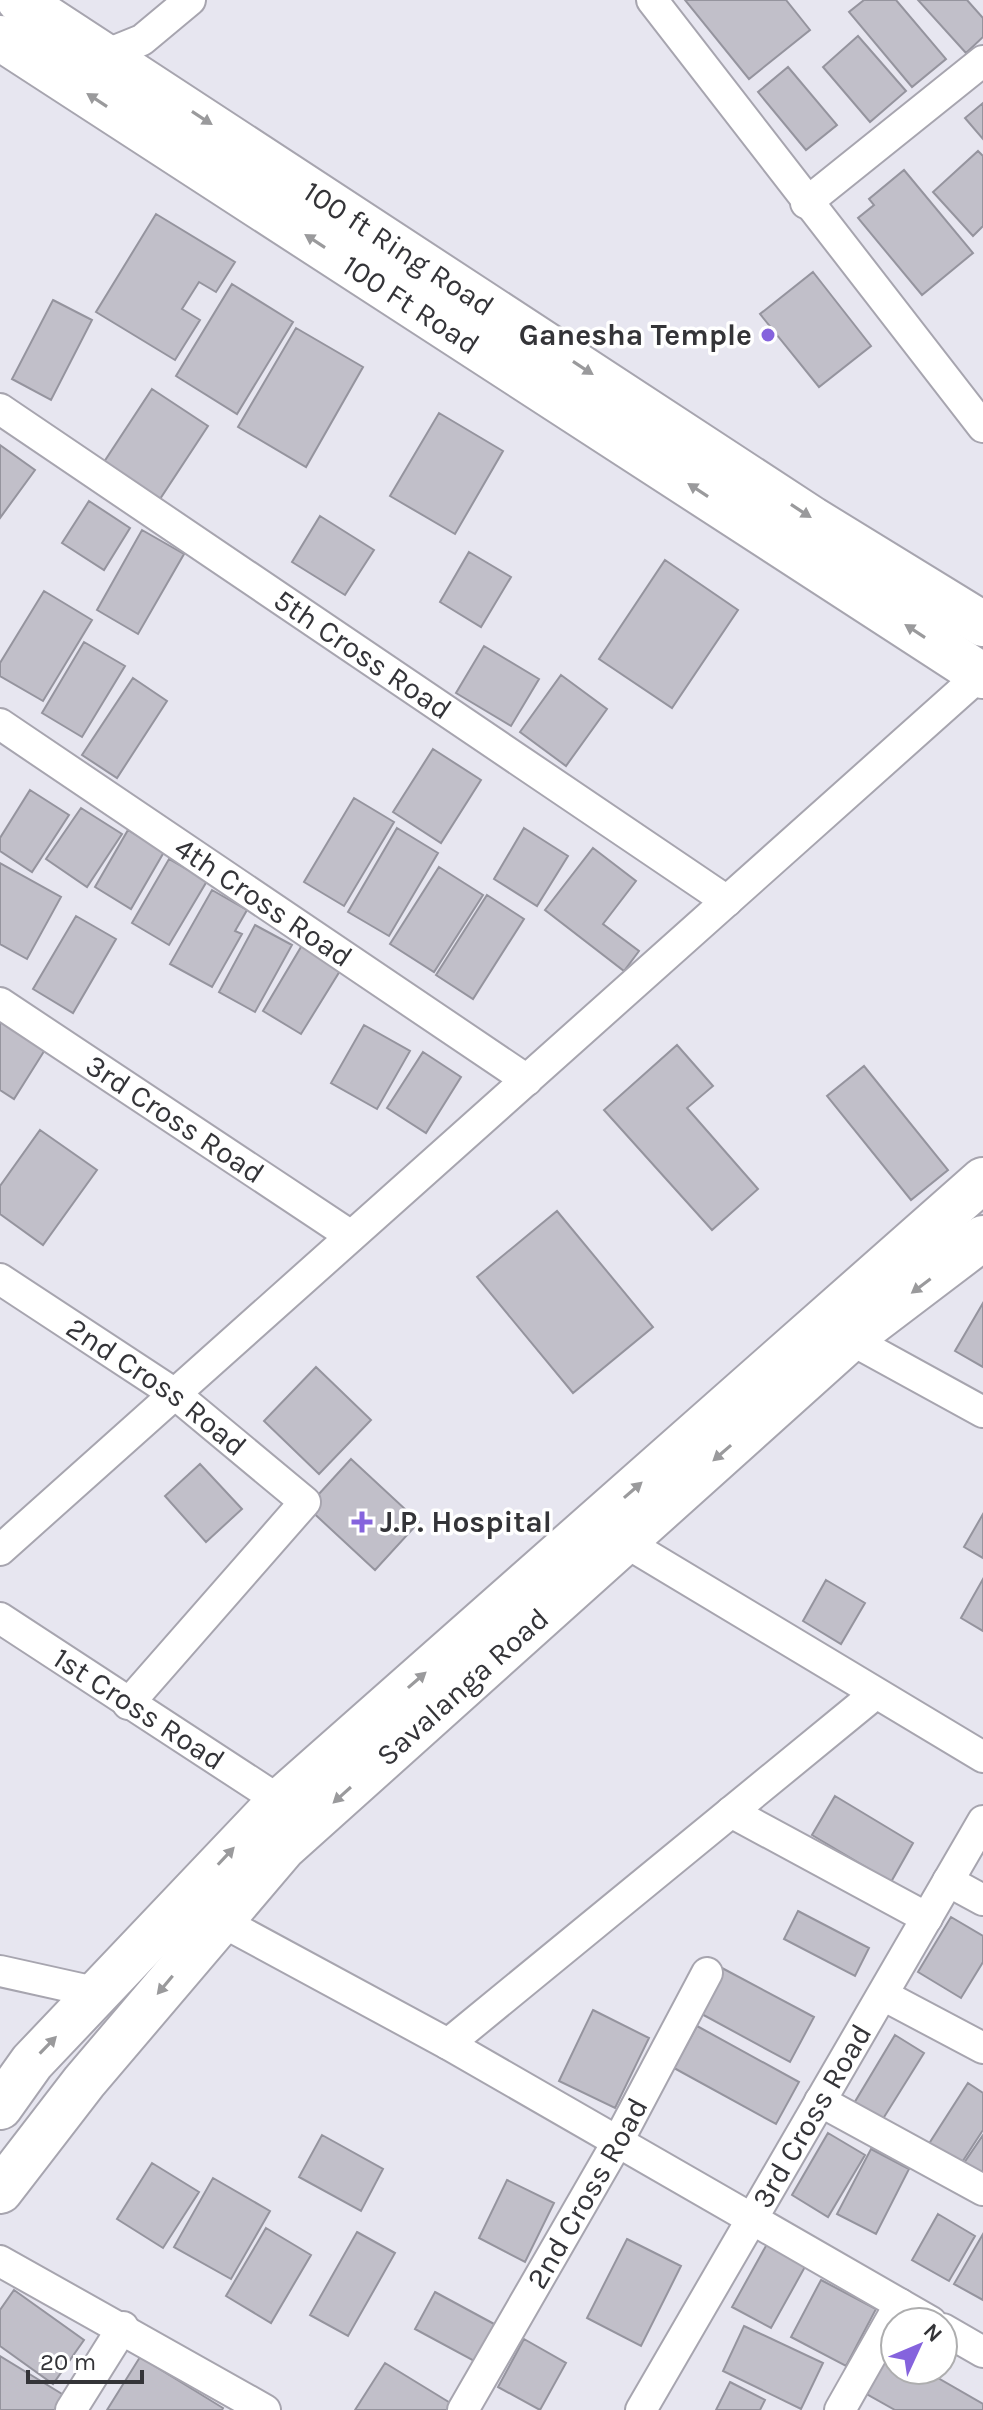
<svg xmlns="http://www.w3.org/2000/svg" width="983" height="2410" font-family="Karla,sans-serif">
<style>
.building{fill:#c1bfc9;stroke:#95949e;stroke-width:2}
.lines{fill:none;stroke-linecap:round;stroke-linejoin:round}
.minor-casing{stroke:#a7a5af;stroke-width:34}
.primary-casing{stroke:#a7a5af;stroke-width:48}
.minor{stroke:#fff;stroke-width:30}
.primary{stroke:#fff;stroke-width:44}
.oneway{fill:#9a9a9c}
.poi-dot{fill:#8563dd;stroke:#fff;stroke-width:3}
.labels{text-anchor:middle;stroke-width:7;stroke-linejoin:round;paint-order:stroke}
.street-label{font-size:30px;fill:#343438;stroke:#fff}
.poi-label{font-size:30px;font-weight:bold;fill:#343438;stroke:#fff;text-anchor:end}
</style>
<rect width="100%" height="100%" fill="#e7e6f0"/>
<!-- building -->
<path class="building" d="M685,0H786L810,30L749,79Z
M864,0H896L946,59L912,87L849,12Z
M918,0H967L983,18V37L966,53Z
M858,36L906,91L870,122L823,67Z
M788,67L837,125L806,150L758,92Z
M983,103V139L965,118Z
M978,151L983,156V226L973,236L933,192Z
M904,170L973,253L922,295L858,218L874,205L869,199Z
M156,214L235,262L216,292L199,282L182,309L200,320L175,360L96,312Z
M813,272L871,346L819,387L760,314Z
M232,284L293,322L237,414L176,376Z
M53,300L92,320L51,400L12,379Z
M296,328L363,367L306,467L238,427Z
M152,389L208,426L158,502L102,465Z
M439,413L503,451L455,534L390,496Z
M0,445L35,470L0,518Z
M89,501L130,528L104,570L62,543Z
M320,516L374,550L345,595L292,562Z
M142,530L184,554L138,634L97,610Z
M469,552L511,577L481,627L440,602Z
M665,560L738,610L672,708L599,659Z
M44,591L92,620L43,701L0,676V663Z
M84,642L125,666L82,737L42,713Z
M484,646L539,679L511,726L456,693Z
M561,675L607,709L566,766L520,732Z
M133,678L167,701L117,778L82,755Z
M433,749L481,780L441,843L393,812Z
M30,790L69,815L32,872L0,851V838Z
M354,798L394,822L344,906L304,882Z
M81,808L122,834L87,887L46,859Z
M397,828L438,853L389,936L348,912Z
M524,828L568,856L537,906L494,879Z
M128,830L164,852L131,909L95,887Z
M593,848L636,881L603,924L639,951L624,971L545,910Z
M169,859L207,881L169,945L132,923Z
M0,863L61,897L27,959L0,944Z
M439,867L483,895L434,972L390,944Z
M212,890L247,910L235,931L242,934L212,987L170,964Z
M487,895L524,919L473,999L436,975Z
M76,916L116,939L73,1013L33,989Z
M255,925L292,945L255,1012L219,992Z
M304,942L343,966L301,1034L263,1011Z
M0,1020L48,1045L14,1099L0,1090Z
M364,1025L410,1051L377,1109L331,1083Z
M677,1045L713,1086L687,1108L758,1189L712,1230L604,1110Z
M423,1052L461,1077L426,1133L387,1108Z
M864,1066L948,1170L911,1200L827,1096Z
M40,1130L97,1170L43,1245L0,1214V1186Z
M557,1211L653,1327L573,1393L477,1277Z
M983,1303V1367L955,1351Z
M316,1367L371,1420L319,1474L264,1421Z
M351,1459L419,1522L375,1570L307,1507Z
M200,1464L242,1509L206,1542L165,1496Z
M983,1514V1558L964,1547Z
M983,1579V1631L961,1618Z
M826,1580L865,1603L841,1644L803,1621Z
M835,1796L913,1843L891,1882L812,1835Z
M798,1911L869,1948L855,1976L784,1939Z
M951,1917L983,1936V1962L961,1998L918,1972Z
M722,1968L814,2017L790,2062L698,2012Z
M593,2010L649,2038L615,2108L559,2081Z
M697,2026L799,2082L776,2124L674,2068Z
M895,2035L924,2053L881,2122L853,2105Z
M968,2083L983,2093V2130L955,2173L923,2153Z
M828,2133L865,2155L828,2217L792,2195Z
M322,2135L383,2169L361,2211L299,2177Z
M983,2135V2181L962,2166Z
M871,2149L909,2169L876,2234L837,2214Z
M152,2163L199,2192L163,2248L117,2219Z
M213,2178L270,2211L231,2279L174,2247Z
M507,2180L554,2203L525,2262L479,2238Z
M938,2214L975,2236L949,2281L912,2260Z
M266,2228L311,2255L271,2323L226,2296Z
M357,2232L395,2253L348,2336L310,2315Z
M983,2234V2300L954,2284Z
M627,2239L681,2266L641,2346L587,2318Z
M767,2244L806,2265L771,2328L732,2307Z
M821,2280L876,2309L846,2366L791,2337Z
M14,2290L84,2340L53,2384L0,2346V2310Z
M435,2292L496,2325L476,2362L415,2329Z
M744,2326L823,2363L801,2409L723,2371Z
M524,2339L566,2363L540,2410L498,2387Z
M880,2345L895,2353V2370H924L983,2404V2410H895L856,2388Z
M0,2356L67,2397L59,2410H0Z
M140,2357L223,2408L222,2410H107Z
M385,2363L452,2404L448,2410H355Z
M730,2382L765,2400L760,2410H716Z"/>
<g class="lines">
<!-- minor casing -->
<g class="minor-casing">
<g id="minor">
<path d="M652,0L983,427"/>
<path d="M105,55L142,40L190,0"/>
<path d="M806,203L983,61"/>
<path id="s1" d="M0,409L727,901"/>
<path id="s2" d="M0,724L527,1080"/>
<path id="s3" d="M0,1003L351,1236"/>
<path id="s4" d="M0,1279L175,1394L305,1502L128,1704"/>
<path d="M850,1339L983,1412"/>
<path d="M610,1533L983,1757"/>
<path d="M0,1550L981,674"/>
<path id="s5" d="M0,1618L280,1801"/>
<path d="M731,1812L927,1918"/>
<path d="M948,1881L983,1900"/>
<path d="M219,1920L448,2044L931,2322"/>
<path d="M0,1971L99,1993"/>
<path d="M883,1995L983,2048"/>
<path d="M448,2044L875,1694"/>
<path d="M820,2101L983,2190"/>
<path d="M0,2261L265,2410"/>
<path d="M943,2329L983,2352"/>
<path d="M71,2410L123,2327"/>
<path id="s6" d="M463,2410L618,2141L707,1973"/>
<path id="s7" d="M641,2410L983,1821"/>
<path d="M840,2410L900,2304"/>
</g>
</g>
<!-- primary casing -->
<g class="primary-casing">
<g id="primary">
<path id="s8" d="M19,0L812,519L983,624"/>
<path id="s9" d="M0,38L983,676"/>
<path d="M0,2107L32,2062L280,1801L983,1180"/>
<path id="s10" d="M0,2191L84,2082L283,1848L850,1339L983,1238"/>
</g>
</g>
<!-- minor -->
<use href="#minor" class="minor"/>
<!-- primary -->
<use href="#primary" class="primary"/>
</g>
<!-- one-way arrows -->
<defs><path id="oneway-solid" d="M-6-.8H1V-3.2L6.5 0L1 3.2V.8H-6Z" transform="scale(2)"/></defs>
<g class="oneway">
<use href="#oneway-solid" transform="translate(97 100) rotate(-147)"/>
<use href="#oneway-solid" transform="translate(202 118) rotate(33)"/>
<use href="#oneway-solid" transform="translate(315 241) rotate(-147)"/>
<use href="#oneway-solid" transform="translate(583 368) rotate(33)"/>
<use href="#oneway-solid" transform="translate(698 490) rotate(-147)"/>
<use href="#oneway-solid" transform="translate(801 511) rotate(33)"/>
<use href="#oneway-solid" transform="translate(915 631) rotate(-147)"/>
<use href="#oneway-solid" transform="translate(921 1286) rotate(143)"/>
<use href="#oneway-solid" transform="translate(722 1453) rotate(139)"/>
<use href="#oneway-solid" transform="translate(633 1490) rotate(-41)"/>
<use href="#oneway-solid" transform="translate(417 1680) rotate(-41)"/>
<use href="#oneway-solid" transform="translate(342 1795) rotate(138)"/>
<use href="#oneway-solid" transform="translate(226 1856) rotate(-47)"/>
<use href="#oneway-solid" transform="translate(165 1985) rotate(130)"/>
<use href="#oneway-solid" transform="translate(48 2045) rotate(-46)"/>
</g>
<!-- markers -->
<g class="poi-dot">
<circle cx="768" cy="335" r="8"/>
<path d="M358 1510h8v8h8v8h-8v8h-8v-8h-8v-8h8z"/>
</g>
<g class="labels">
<!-- street labels -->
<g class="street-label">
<text dy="10" stroke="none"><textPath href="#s8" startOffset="454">100 ft Ring Road</textPath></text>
<text dy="10" stroke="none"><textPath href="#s9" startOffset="490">100 Ft Road</textPath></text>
<text dy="10" stroke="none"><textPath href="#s1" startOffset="438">5th Cross Road</textPath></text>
<text dy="10" stroke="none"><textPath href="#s2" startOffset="318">4th Cross Road</textPath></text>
<text dy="10" stroke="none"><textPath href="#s3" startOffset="210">3rd Cross Road</textPath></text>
<text dy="10" stroke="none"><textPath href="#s4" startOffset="190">2nd Cross Road</textPath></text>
<text dy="10" stroke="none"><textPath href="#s10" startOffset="686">Savalanga Road</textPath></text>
<text dy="10" stroke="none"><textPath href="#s5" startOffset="166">1st Cross Road</textPath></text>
<text dy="10" stroke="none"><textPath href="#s7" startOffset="340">3rd Cross Road</textPath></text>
<text dy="10" stroke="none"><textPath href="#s6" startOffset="250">2nd Cross Road</textPath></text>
</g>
<!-- poi labels -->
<g class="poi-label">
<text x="752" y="345">Ganesha Temple</text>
<text x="380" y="1532" text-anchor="start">J.P. Hospital</text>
</g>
</g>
<!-- north arrow -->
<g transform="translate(919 2346) rotate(46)"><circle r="38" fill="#ffffff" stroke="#aeaeaf" stroke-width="2"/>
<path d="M0-6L14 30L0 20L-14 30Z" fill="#8563dd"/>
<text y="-12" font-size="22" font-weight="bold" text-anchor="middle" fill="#343438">N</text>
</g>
<!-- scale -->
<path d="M28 2370v12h114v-12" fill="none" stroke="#343438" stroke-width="4"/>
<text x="40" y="2370" font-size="24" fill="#343438" stroke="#ffffff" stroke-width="6" paint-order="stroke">20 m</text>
</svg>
